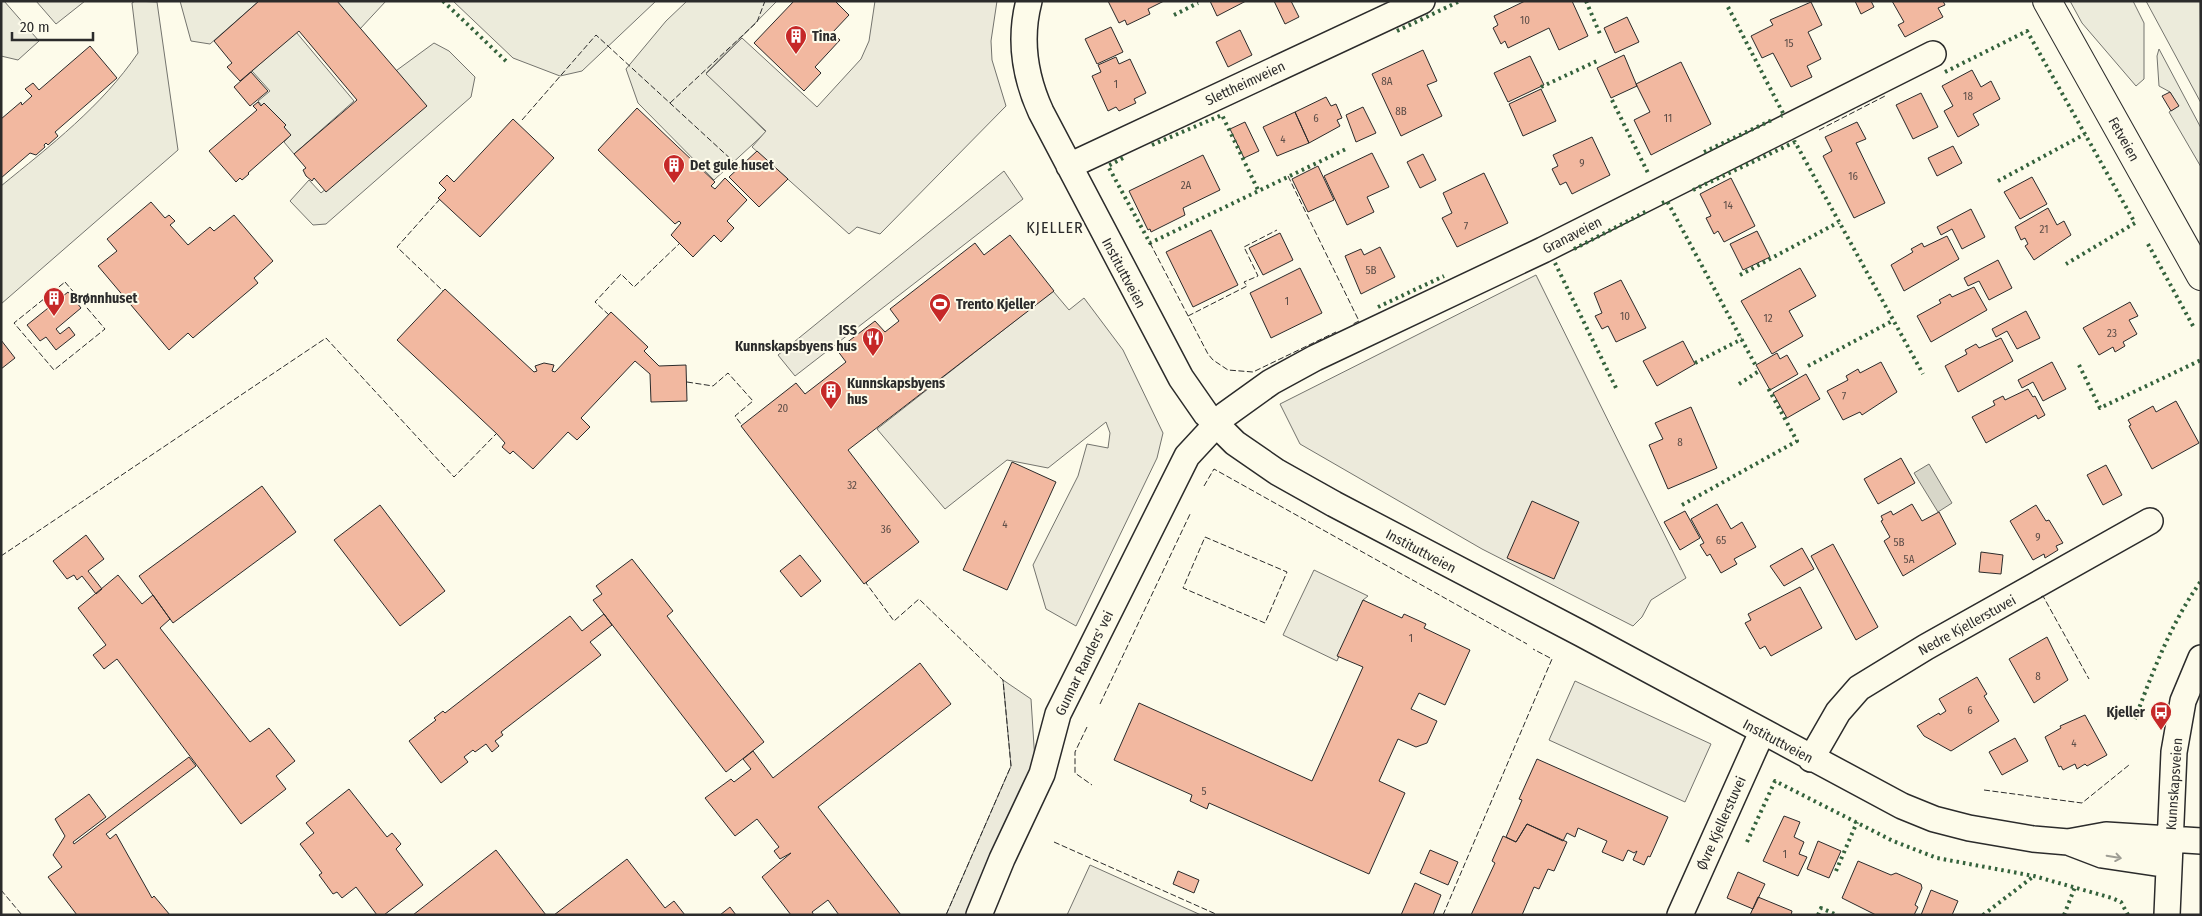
<svg xmlns="http://www.w3.org/2000/svg" width="2202" height="916" font-family="'Fira Sans Condensed',sans-serif">
<style>
.green{fill:#ecebdb;stroke:#74746e}
.parking{fill:#eceadb;stroke:#74746e}
.water{fill:#d8d7c9;stroke:#74746e}
.building{fill:#f2b8a0;stroke:#2b2b2b}
.lines{fill:none;stroke-linecap:round;stroke-linejoin:round}
.minor-casing{stroke:#2b2b2b;stroke-width:28}
.trunk-casing{stroke:#2b2b2b;stroke-width:30}
.minor{stroke:#fdfbea;stroke-width:25}
.trunk{stroke:#fdfbea;stroke-width:28}
.hedge{stroke:#34623c;stroke-width:4;stroke-dasharray:2.5 4;stroke-linecap:butt}
.fence{stroke:#2b2b2b;stroke-width:1;stroke-dasharray:6 2.5;stroke-linecap:butt}
.oneway{stroke:#9e9d94}
.labels{text-anchor:middle;stroke-width:4;stroke-linejoin:round;paint-order:stroke}
.number-label{font-size:11px;fill:#5d4e48}
.poi-label{font-size:14px;font-weight:bold;fill:#2b2b2b;stroke:#fdfbea;text-anchor:start}
.street-label{font-size:14px;fill:#2b2b2b;stroke:#fdfbea}
.quarter-label{font-size:16px;letter-spacing:1px;fill:#2b2b2b;stroke:#fdfbea}
</style>
<rect width="100%" height="100%" fill="#fdfbea"/>
<!-- green -->
<path class="green" d="M1,1H4L39,41L18,60L1,56Z
M36,1H85L56,24Z
M135,1L157,2L178,150L1,304V186C50,146 102,106 138,53L132,3Z
M180,1H259L210,44L191,41Z
M336,1H386L359,30Z
M453,1H656L582,71L560,76L513,58Z
M687,1H777L706,73L766,132L714,180L638,103L626,69L666,21Z
M2070,1H2133L2144,23V79L2136,86L2082,23Z
M2146,1H2200L2201,103Z
M296,32L354,101L294,154L284,142L289,137L258,101L270,91L252,71Z
M434,43L449,51L475,77L471,97L326,224L313,225L290,201L309,180L321,193L421,109L393,73Z
M2159,49L2201,128V167L2169,112L2178,106L2170,92L2159,86L2157,56Z"/>
<!-- parking -->
<path class="parking" d="M875,1H997L991,41L992,60L1006,106L880,234L857,227L849,234L752,147L766,131L706,74L742,38L817,107L861,59L869,41Z
M1004,171L1023,199L795,376L778,355Z
M1536,275L1686,578L1651,600L1642,617L1633,626L1482,549L1300,444L1280,404Z
M1053,291L1069,310L1084,298L1123,350L1163,433L1157,458L1076,626L1046,609L1033,565L1078,476L1087,444L1108,448L1110,433L1106,422L1048,468L1007,460L945,509L877,429Z
M1314,570L1368,596L1363,600L1337,661L1283,635Z
M1003,680L1031,699L1035,762L969,915H946L1011,766Z
M1575,681L1711,744L1685,802L1549,740Z
M1090,865L1201,915H1067Z"/>
<!-- water -->
<path class="water" d="M1929,464L1952,503L1938,512L1914,473Z"/>
<!-- building -->
<path class="building" d="M259,1H337L427,106L326,192L314,178L312,181L306,176L303,170L306,168L294,154L357,100L299,31L240,81L227,67L232,63L214,41Z
M794,1H835L849,15L832,33L840,40L815,67L821,73L804,91L754,43Z
M1108,1H1164L1148,9L1150,14L1127,25L1125,20L1119,23Z
M1210,1H1246L1217,16Z
M1274,1H1291L1299,17L1285,24Z
M1525,1H1572L1588,36L1559,50L1549,28L1508,48L1505,41L1501,44L1493,28L1498,25L1494,16Z
M1855,1H1871L1874,7L1861,14Z
M1892,1H1943L1945,5L1938,8L1943,17L1905,37L1898,25L1904,22Z
M1811,2L1822,25L1808,32L1821,59L1807,66L1812,77L1791,87L1773,53L1762,58L1751,36L1773,25L1770,20Z
M1627,17L1639,42L1615,53L1604,28Z
M1111,27L1123,52L1097,64L1085,39Z
M1240,30L1252,55L1228,67L1216,42Z
M90,46L117,78L55,132L58,136L48,145L46,143L44,145L45,147L36,155L30,153L1,178V119L21,102L22,105L32,96L25,89L33,83L39,90Z
M1423,50L1437,81L1427,85L1442,116L1401,136L1372,74Z
M1624,55L1637,86L1611,98L1597,68Z
M1530,56L1544,85L1508,102L1494,73Z
M1116,57L1119,64L1130,59L1146,93L1134,99L1136,103L1119,111L1116,107L1108,111L1092,76L1101,72L1098,65Z
M1681,62L1711,124L1651,155L1634,120L1650,112L1636,84Z
M1972,70L1981,87L1991,81L2000,99L1973,114L1979,125L1958,137L1944,111L1953,106L1942,86Z
M251,72L268,91L250,106L234,87Z
M1541,89L1556,121L1523,136L1509,104Z
M2170,92L2179,106L2171,111L2162,96Z
M1921,93L1938,127L1913,139L1896,105Z
M1326,97L1331,106L1336,104L1342,118L1337,120L1340,126L1309,143L1295,112Z
M258,102L261,106L264,103L286,125L284,127L291,135L248,173L249,174L242,180L240,178L236,182L209,151L257,110L253,106Z
M1363,107L1376,133L1356,142L1346,115Z
M637,108L715,182L711,186L715,189L725,178L747,200L727,221L734,228L721,242L714,235L693,257L671,235L681,223L679,221L675,224L598,150Z
M1295,112L1309,143L1277,156L1263,127Z
M513,119L554,158L480,237L438,198L446,190L439,183L447,175L454,182Z
M1245,122L1259,151L1244,158L1230,129Z
M1857,122L1866,139L1856,143L1885,203L1854,218L1823,156L1832,151L1825,137Z
M1592,137L1610,175L1572,194L1566,182L1560,185L1552,169L1558,166L1553,155Z
M1953,146L1962,163L1937,176L1928,158Z
M757,151L788,179L759,207L729,177Z
M1372,153L1389,187L1367,197L1374,212L1347,225L1324,176Z
M1423,154L1436,180L1420,188L1407,162Z
M1203,155L1220,190L1183,208L1185,215L1151,232L1150,229L1148,230L1129,191Z
M1318,166L1334,200L1308,212L1292,179Z
M1484,173L1508,223L1457,247L1442,218L1452,213L1443,193Z
M2032,177L2047,204L2020,219L2004,192Z
M1731,178L1755,226L1724,242L1718,231L1714,234L1706,218L1711,216L1700,194Z
M151,202L165,218L169,215L175,221L170,225L188,245L210,227L214,231L234,215L273,261L254,278L258,283L193,338L188,333L169,350L98,266L117,251L107,239Z
M2048,208L2057,225L2064,221L2071,235L2034,260L2025,246L2028,244L2025,238L2021,240L2015,227Z
M1971,209L1985,237L1962,249L1952,229L1941,235L1937,227Z
M1211,230L1238,285L1193,307L1166,252Z
M1757,231L1770,257L1743,270L1730,244Z
M1280,233L1293,260L1263,275L1249,248Z
M1010,235L1054,291L848,450L919,542L864,584L741,426L796,383L805,394L827,377L846,362L837,350L875,321L885,332L899,321L890,309L975,243L984,255Z
M1947,236L1959,259L1904,291L1891,265L1913,252L1911,249L1922,243L1924,247Z
M1380,247L1395,277L1361,294L1345,256L1361,249L1364,255Z
M1998,260L2012,288L1989,300L1979,281L1968,286L1964,278Z
M1300,268L1322,313L1271,338L1250,293Z
M1800,268L1816,296L1789,311L1803,336L1772,354L1741,301Z
M1621,280L1646,328L1616,342L1608,326L1602,329L1595,316L1602,313L1594,293Z
M1974,287L1987,310L1931,342L1917,316L1941,303L1939,300L1950,294L1952,297Z
M445,289L534,372L537,371L535,366L544,363L554,365L552,371L555,372L611,312L648,347L644,351L659,366L686,365L687,401L651,402L650,374L635,361L581,418L590,427L577,440L568,432L533,469L513,451L510,454L502,447L505,443L497,434L397,340Z
M68,292L81,308L56,329L60,334L69,327L75,335L56,350L46,337L40,341L27,325Z
M2130,302L2138,316L2129,320L2137,334L2123,342L2125,346L2115,352L2113,347L2099,355L2083,328Z
M2026,311L2040,338L2017,349L2007,331L1996,337L1992,329Z
M2001,338L2013,361L1958,392L1945,366L1967,354L1965,350L1976,344L1979,348Z
M1,340L15,358L1,369Z
M1683,341L1695,364L1657,386L1643,361Z
M1777,353L1780,359L1787,355L1798,374L1770,390L1756,365Z
M1881,362L1897,392L1862,415L1860,412L1843,420L1827,391L1848,380L1846,376L1858,369L1860,373Z
M2052,362L2066,389L2043,401L2033,382L2022,388L2018,380Z
M1806,374L1820,399L1787,418L1773,393Z
M2028,389L2033,397L2035,396L2045,415L2038,419L2036,415L1986,443L1972,417L1995,405L1993,401L2003,396L2005,400Z
M2176,401L2199,443L2152,469L2129,426L2131,425L2128,420L2153,406L2156,412Z
M1691,407L1717,468L1668,489L1649,445L1663,439L1655,423Z
M1901,458L1915,483L1878,504L1864,479Z
M1012,462L1056,482L1007,590L963,570Z
M2106,465L2122,495L2103,505L2087,475Z
M262,486L296,532L173,623L139,576Z
M1532,501L1579,522L1554,579L1507,558Z
M1717,504L1731,529L1742,522L1756,547L1734,559L1737,564L1721,573L1710,554L1707,556L1700,545L1704,543L1691,519Z
M1912,504L1922,521L1939,512L1956,544L1903,576L1884,541L1890,537L1881,521L1883,520L1881,516L1891,511L1893,515Z
M380,505L445,591L400,626L334,540Z
M2036,505L2046,521L2049,520L2063,543L2056,546L2058,550L2045,558L2044,554L2033,560L2010,521Z
M1685,511L1700,538L1680,550L1664,522Z
M86,535L104,559L88,571L102,589L96,594L82,576L77,580L74,575L67,579L53,561Z
M1833,544L1878,627L1856,640L1811,556Z
M1802,548L1814,569L1784,586L1770,566Z
M1981,552L2003,555L2001,574L1979,572Z
M800,555L821,581L801,597L780,571Z
M632,559L673,611L667,616L764,742L726,772L593,600L602,594L596,586Z
M118,575L142,604L153,595L170,619L160,628L250,742L269,728L295,761L276,776L286,789L241,824L117,659L104,669L93,655L106,645L78,608Z
M1800,587L1822,628L1771,656L1765,646L1760,649L1745,623L1751,620L1748,614Z
M1363,600L1402,618L1404,614L1426,624L1424,628L1470,650L1445,705L1419,693L1411,709L1437,721L1427,743L1416,747L1398,739L1379,781L1405,793L1369,874L1209,803L1207,809L1190,801L1192,795L1114,760L1139,703L1312,781L1363,667L1337,656Z
M604,614L612,625L590,642L601,655L501,732L503,735L495,741L499,746L492,752L486,744L475,752L473,750L464,757L468,762L441,783L409,741L436,720L434,718L443,711L445,713L570,616L582,631Z
M2047,637L2068,680L2034,703L2009,659Z
M920,663L951,704L818,807L901,915H839L828,900L812,912L814,915H791L762,877L791,853L780,859L774,851L779,847L757,819L735,836L705,798L731,779L734,782L751,769L743,759L753,751L773,778Z
M1977,677L1987,694L1984,696L1999,721L1951,751L1924,736L1917,726L1939,713L1940,715L1946,711L1939,699Z
M2085,715L2107,755L2087,766L2085,764L2077,769L2075,764L2063,770L2061,766L2059,767L2045,737L2061,728L2060,726Z
M2015,738L2028,761L2002,775L1989,752Z
M189,757L196,766L106,834L110,839L116,834L152,898L154,896L170,915H77L48,877L62,867L53,855L65,836L55,819L89,794L106,817L73,842L74,844Z
M1537,759L1668,817L1650,857L1648,856L1644,865L1633,860L1637,851L1634,853L1628,850L1623,861L1602,852L1607,841L1578,828L1575,837L1567,833L1563,841L1527,824L1516,842L1506,837L1522,800L1519,799Z
M349,789L387,837L392,833L401,844L396,849L423,885L384,915H377L356,887L342,898L337,892L333,894L319,875L322,873L300,844L314,833L306,823Z
M1784,816L1800,822L1794,837L1804,842L1799,854L1807,857L1798,876L1763,861Z
M1527,824L1567,842L1554,871L1548,869L1539,889L1534,887L1522,915H1471L1495,863L1492,861L1503,836L1516,842Z
M1818,841L1841,851L1829,878L1807,869Z
M496,850L546,915H413Z
M1430,850L1458,862L1448,885L1420,873Z
M627,859L665,908L674,901L685,915H554Z
M1858,861L1891,875L1896,873L1921,884L1922,888L1915,905L1918,907L1914,915H1876L1842,898Z
M1178,871L1199,880L1194,893L1173,884Z
M1738,872L1765,884L1753,909L1727,898Z
M1415,883L1441,895L1433,915H1401Z
M1931,890L1958,901L1952,915H1921Z
M1758,897L1792,911L1791,915H1750Z
M730,907L736,915H720Z"/>
<g class="lines">
<!-- minor casing -->
<g class="minor-casing">
<path id="minor" d="M1029,1C1019,39 1025,77 1041,112L1181,378L1206,414L1235,443L1277,472L1334,504L1582,634L1902,806L1934,819L1969,828L2033,839L2068,842L2106,835L2201,841
M1069,166L1422,1
M1811,759L1838,712L1859,688L1926,647L2150,521
M2068,842L2102,855L2169,865
M979,915L1002,859L1042,774L1058,714L1187,456L1225,415L1271,382L1315,358L1543,250L1933,54
M1680,915L1762,732
M2167,915L2174,752L2183,701L2201,658"/>
</g>
<!-- trunk casing -->
<g class="trunk-casing">
<path id="trunk" d="M2047,1L2201,276"/>
</g>
<!-- minor -->
<use href="#minor" class="minor"/>
<!-- trunk -->
<use href="#trunk" class="trunk"/>
<!-- hedge -->
<path class="hedge" d="M443,1L508,63
M1586,1L1600,34
M1728,7L1784,115L1781,116
M1174,15L1198,3
M1397,31L1460,1
M1945,72L2027,31L2135,223L2066,264
M1541,87L1597,61
M1612,100L1649,175
M1152,145L1222,115L1258,190
M1704,152L1772,120
M1123,158L1108,166L1150,243L1346,149
M1998,181L2085,134
M1693,190L1795,142L1923,374
M1662,203L1667,201L1757,368
M2148,244L2193,326
M1574,249L1649,210
M1555,263L1617,390
M1740,275L1839,222
M1378,307L1444,276
M1695,363L1742,339
M2079,365L2100,408L2201,360
M1808,366L1894,320
M1739,384L1759,371
M1682,505L1797,441L1768,388
M2135,719C2153,671 2171,623 2201,581
M1747,842L1775,781L1893,841L1937,858L2034,876L2112,898L2121,902L2128,915
M1836,871L1857,822
M1818,915L1821,908L1837,915
M1983,915L2034,876
M2064,915L2075,887"/>
<!-- fence -->
<path class="fence" d="M1197,1L1198,3
M670,103L757,22L765,1
M522,120L596,35L734,162
M1819,130L1887,95
M1288,176L1359,321L1353,324
M440,199L397,247L443,291
M1150,243L1208,354L1213,360L1228,370L1253,372L1336,332
M65,282L105,329L54,370L14,323Z
M609,315L595,302L621,274L634,287L680,243
M1188,316L1247,286L1244,282L1258,276L1244,247L1277,230
M687,382L713,386L728,373L753,401L735,416L741,424
M1204,486L1214,469L1527,644
M1205,537L1287,572L1265,623L1183,588Z
M1,556L326,338L454,477L496,434
M868,581L866,583L894,621L919,599L1003,680L1011,766L946,915
M2041,597L2043,596L2089,679
M1100,704L1191,512
M1087,727L1075,752V773L1092,785
M1984,790L2082,803L2129,765
M1054,842L1218,915
M1,890L22,915
M1443,915L1552,659L1533,649"/>
</g>
<!-- one-way arrows -->
<defs><path id="oneway-shaft" d="M-6 0H5M1.5-3L5.5 0L1.5 3" fill="none" stroke-width="1.6" stroke-linecap="round" stroke-linejoin="round" transform="scale(1.25)"/></defs>
<use class="oneway" href="#oneway-shaft" transform="translate(2114 857) rotate(10)"/>
<!-- icons -->
<defs>
<g id="building-pin" transform="scale(1.125)"><path d="M0 17L-7.5 6A9.5 9.5 0 1 1 7.5 6Z" fill="#c62828" stroke="#fdfbea"/><path d="M-4-6H4V6H1V3H-1V6H-4ZM-2.5-4.3h1.7v1.8h-1.7ZM.8-4.3h1.7v1.8H.8ZM-2.5-1h1.7V.8h-1.7ZM.8-1h1.7V.8H.8Z" fill="#fff"/></g>
<g id="stadium-pin" transform="scale(1.125)"><path d="M0 17L-7.5 6A9.5 9.5 0 1 1 7.5 6Z" fill="#c62828" stroke="#fdfbea"/><path d="M0-5a6.5 5 0 1 0 0 10a6.5 5 0 1 0 0-10ZM-3.5-1.8h7v3.6h-7Z" fill="#fff"/></g>
<g id="restaurant-pin" transform="scale(1.125)"><path d="M0 17L-7.5 6A9.5 9.5 0 1 1 7.5 6Z" fill="#c62828" stroke="#fdfbea"/><path d="M-5-6h1v4h1v-4h1v4h1v-4h1v5L-1.5 .5V6h-2V.5L-5-1ZM5-6V6H3V1.5H1.5Q1.5-4 5-6Z" fill="#fff"/></g>
<g id="bus-pin" transform="scale(1.125)"><path d="M0 17L-7.5 6A9.5 9.5 0 1 1 7.5 6Z" fill="#c62828" stroke="#fdfbea"/><path d="M-5-6H5V4H4V6H2V4H-2V6H-4V4H-5ZM-3.5-4V0h7V-4ZM-3.5 1.2v1.5H-2V1.2ZM2 1.2v1.5H3.5V1.2Z" fill="#fff"/></g>
</defs>
<g fill-rule="evenodd">
<use href="#building-pin" x="796" y="36"/>
<use href="#building-pin" x="674" y="165"/>
<use href="#building-pin" x="54" y="298"/>
<use href="#stadium-pin" x="940" y="304"/>
<use href="#restaurant-pin" x="873" y="338"/>
<use href="#building-pin" x="831" y="391"/>
<use href="#bus-pin" x="2161" y="712"/>
</g>
<g class="labels">
<!-- number labels -->
<g class="number-label">
<text x="1525" y="24">10</text>
<text x="1789" y="47">15</text>
<text x="1387" y="85">8A</text>
<text x="1116" y="88">1</text>
<text x="1968" y="100">18</text>
<text x="1401" y="115">8B</text>
<text x="1316" y="122">6</text>
<text x="1668" y="122">11</text>
<text x="1283" y="143">4</text>
<text x="1582" y="167">9</text>
<text x="1853" y="180">16</text>
<text x="1186" y="189">2A</text>
<text x="1728" y="209">14</text>
<text x="1466" y="230">7</text>
<text x="2044" y="233">21</text>
<text x="1371" y="274">5B</text>
<text x="1287" y="305">1</text>
<text x="1625" y="320">10</text>
<text x="1768" y="322">12</text>
<text x="2112" y="337">23</text>
<text x="1844" y="400">7</text>
<text x="783" y="412">20</text>
<text x="1680" y="446">8</text>
<text x="852" y="489">32</text>
<text x="1005" y="528">4</text>
<text x="886" y="533">36</text>
<text x="2038" y="541">9</text>
<text x="1721" y="544">65</text>
<text x="1899" y="546">5B</text>
<text x="1909" y="563">5A</text>
<text x="1411" y="642">1</text>
<text x="2038" y="680">8</text>
<text x="1970" y="714">6</text>
<text x="2074" y="747">4</text>
<text x="1204" y="795">5</text>
<text x="1785" y="858">1</text>
</g>
<!-- poi labels -->
<g class="poi-label">
<text x="812" y="41">Tina</text>
<text x="690" y="170">Det gule huset</text>
<text x="70" y="303">Brønnhuset</text>
<text x="956" y="309">Trento Kjeller</text>
<text x="857" y="335" text-anchor="end">ISS<tspan x="857" dy="16">Kunnskapsbyens hus</tspan></text>
<text x="847" y="388">Kunnskapsbyens<tspan x="847" dy="16">hus</tspan></text>
<text x="2145" y="717" text-anchor="end">Kjeller</text>
</g>
<!-- street labels -->
<g class="street-label">
<text transform="translate(1245 83) rotate(-25)" y="5">Slettheimveien</text>
<text transform="translate(2124 139) rotate(61)" y="5">Fetveien</text>
<text transform="translate(1572 235) rotate(-27)" y="5">Granaveien</text>
<text transform="translate(1124 273) rotate(62)" y="5">Instituttveien</text>
<text transform="translate(1421 551) rotate(28)" y="5">Instituttveien</text>
<text transform="translate(1967 625) rotate(-29)" y="5">Nedre Kjellerstuvei</text>
<text transform="translate(1084 663) rotate(-64)" y="5">Gunnar Randers' vei</text>
<text transform="translate(1778 741) rotate(28)" y="5">Instituttveien</text>
<text transform="translate(2174 784) rotate(-86)" y="5">Kunnskapsveien</text>
<text transform="translate(1721 823) rotate(-66)" y="5">Øvre Kjellerstuvei</text>
</g>
<!-- quarter labels -->
<g class="quarter-label">
<text x="1055" y="233">KJELLER</text>
</g>
</g>
<!-- border -->
<rect width="2202" height="916" fill="none" stroke="#2b2b2b" stroke-width="5"/>
<!-- scale -->
<path d="M12 32v8h81v-8" fill="none" stroke="#2b2b2b" stroke-width="2.5"/>
<text x="20" y="32" font-size="15" fill="#2b2b2b" stroke="#fdfbea" stroke-width="4" paint-order="stroke">20 m</text>
</svg>
